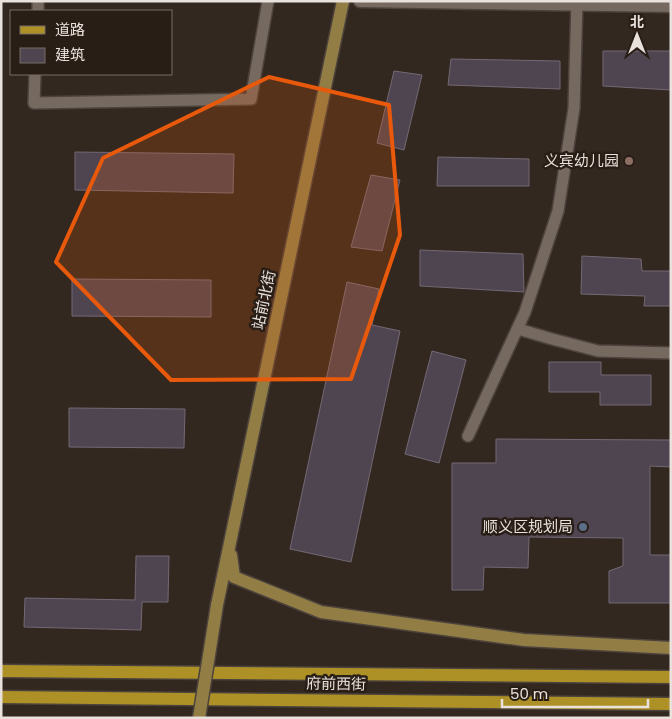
<svg xmlns="http://www.w3.org/2000/svg" width="672" height="719" font-family="Poppins,'Noto Sans SC',sans-serif">
<style>
.building{fill:#4f4550;stroke:#736975}
.lines{fill:none;stroke-linecap:round;stroke-linejoin:round}
.service-casing{stroke:#4c433c;stroke-width:14}
.minor-casing{stroke:#4c433c;stroke-width:15}
.secondary-casing{stroke:#4c433c;stroke-width:15}
.primary-casing{stroke:#4c433c;stroke-width:15}
.service{stroke:#766960;stroke-width:11}
.minor{stroke:#766960;stroke-width:12}
.secondary{stroke:#927d44;stroke-width:12}
.primary{stroke:#ad9127;stroke-width:12}
.secondary-bridge-casing{stroke:#4c433c;stroke-width:15;stroke-linecap:butt}
.secondary-bridge{stroke:#927d44;stroke-width:12}
.marked{fill:#e8590c;fill-opacity:0.2;stroke:#e8590c;stroke-width:4;stroke-linejoin:round}
.education-dot{fill:#8d6e63;stroke:#291e16;stroke-width:2}
.service-dot{fill:#5c6f8a;stroke:#291e16;stroke-width:2}
.labels{text-anchor:middle;stroke-width:5;stroke-linejoin:round;paint-order:stroke}
.poi-label{font-size:15px;fill:#e9e1dc;stroke:#291e16;text-anchor:end}
.street-label{font-size:15px;fill:#e9e1dc;stroke:#291e16}
</style>
<rect width="100%" height="100%" fill="#332820"/>
<!-- building -->
<path class="building" d="M603,51H671V90L603,86Z
M451,59L560,61V89L448,85Z
M394,71L422,75L404,150L377,143Z
M75,152L234,154L233,193L75,190Z
M438,157L529,159V186H437Z
M371,175L400,180L382,251L351,247Z
M420,250L523,254L524,292L420,286Z
M582,256L641,259L642,271H671V306H644L645,296L581,294Z
M72,279L211,280V317L72,316Z
M347,282L379,289L372,325L400,331L351,562L290,549Z
M432,351L466,360L439,463L405,454Z
M549,362H601V375H651V405H600V392H549Z
M69,408L185,409L184,448L69,447Z
M496,439L671,440V467L650,466V555H671V603H609V571L623,566V538L529,537L528,568L484,567L483,590H452V463H496Z
M136,556H169L168,602H142L141,630L24,627L25,598L135,600Z"/>
<g class="lines">
<!-- service casing -->
<g class="service-casing">
<path id="service" d="M38,11V1
M35,74L34,103L251,99L268,1
M518,329L552,339L598,351L671,353
M468,436L525,312L558,211L574,108L577,1"/>
</g>
<!-- minor casing -->
<g class="minor-casing">
<path id="minor" d="M360,1L671,6"/>
</g>
<!-- secondary casing -->
<g class="secondary-casing">
<path id="secondary" d="M231,555L234,577L321,612L524,640L671,648
M217,605L343,1"/>
</g>
<!-- primary casing -->
<g class="primary-casing">
<path id="primary" d="M1,671L671,677
M1,697L671,704"/>
</g>
<!-- service -->
<use href="#service" class="service"/>
<!-- minor -->
<use href="#minor" class="minor"/>
<!-- secondary -->
<use href="#secondary" class="secondary"/>
<!-- primary -->
<use href="#primary" class="primary"/>
<!-- secondary-bridge casing -->
<g class="secondary-bridge-casing">
<path id="secondary-bridge" d="M199,718L217,605"/>
</g>
<!-- secondary-bridge -->
<use href="#secondary-bridge" class="secondary-bridge"/>
</g>
<!-- marked area -->
<path class="marked" d="M269,77L389,105L400,235L351,379L171,380L56,262L103,158Z"/>
<!-- markers -->
<circle class="education-dot" cx="629" cy="161" r="5"/>
<circle class="service-dot" cx="583" cy="527" r="5"/>
<g class="labels">
<!-- poi labels -->
<g class="poi-label">
<text x="619" y="166">义宾幼儿园</text>
<text x="573" y="532">顺义区规划局</text>
</g>
<!-- street labels -->
<g class="street-label">
<text transform="translate(264 300) rotate(-78)" y="5">站前北街</text>
<text transform="translate(336 684) rotate(1)" y="5">府前西街</text>
</g>
</g>
<!-- border -->
<rect width="672" height="719" fill="none" stroke="#e9e1dc" stroke-width="5"/>
<!-- legend -->
<rect x="10" y="10" width="162" height="65" fill="#291e16" stroke="#766c65"/>
<rect x="20" y="26" width="25" height="8" fill="#ad9127" stroke="#766c65"/>
<text x="55" y="35" font-size="15" fill="#e9e1dc">道路</text>
<rect x="20" y="48" width="25" height="15" fill="#4f4550" stroke="#766c65"/>
<text x="55" y="60" font-size="15" fill="#e9e1dc">建筑</text>
<!-- north arrow -->
<g transform="translate(637 35)" stroke="#291e16" stroke-width="4" paint-order="stroke">
<path d="M0-4L9 19L0 12L-9 19Z" fill="#e9e1dc"/>
<text y="-8" font-size="14" font-weight="bold" text-anchor="middle" fill="#e9e1dc">北</text>
</g>
<!-- scale -->
<path d="M502 699v8h146v-8" fill="none" stroke="#e9e1dc" stroke-width="2.5"/>
<text x="510" y="699" font-size="15" fill="#e9e1dc" stroke="#291e16" stroke-width="4" paint-order="stroke">50 m</text>
</svg>
